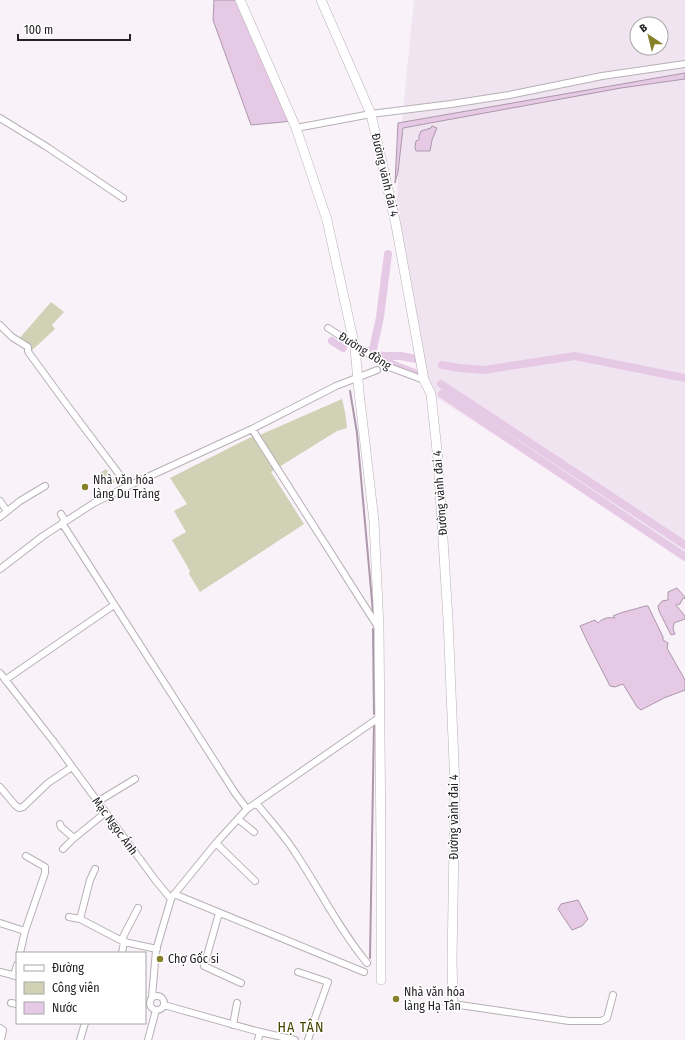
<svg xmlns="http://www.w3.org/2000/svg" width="685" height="1040" font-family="'Fira Sans Condensed',sans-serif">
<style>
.built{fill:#f0e4f0;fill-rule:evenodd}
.green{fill:#d1d1b5}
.water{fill:#e6c9e5;stroke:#ac97ab}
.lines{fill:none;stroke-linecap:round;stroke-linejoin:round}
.stream{stroke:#ac97ab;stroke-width:2}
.canal{stroke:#e6c9e5;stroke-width:8}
.minor-casing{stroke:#b7b1b7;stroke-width:8}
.primary-casing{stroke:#b7b1b7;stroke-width:10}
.minor{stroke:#fff;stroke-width:6}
.primary{stroke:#fff;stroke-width:9}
.poi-dot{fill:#868128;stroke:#fff;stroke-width:1.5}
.labels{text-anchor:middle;stroke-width:3;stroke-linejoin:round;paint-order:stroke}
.street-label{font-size:12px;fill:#252225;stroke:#fff}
.poi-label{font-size:12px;fill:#252225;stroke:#fff;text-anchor:start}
.quarter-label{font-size:14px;letter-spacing:1px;fill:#484401;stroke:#fff}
</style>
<rect width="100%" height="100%" fill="#f9f2f9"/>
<!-- built -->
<path class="built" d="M414,0H685V558L431,394L396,225L399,150ZM637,24H661V48H637Z"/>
<!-- green -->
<path class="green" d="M51,302L64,312L52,325L55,329L29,353L18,340Z
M342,399L345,412L347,428L337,431L271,472L304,524L200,592L189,574L190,571L172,540L186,532L174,511L187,504L170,478L249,438L262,434Z
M106,469L115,482L109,486L100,473Z"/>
<!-- water -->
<path class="water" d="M214,0H240L293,121L251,125L213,20Z
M685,73V79L621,88L403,128L398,172L395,183L398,123Z
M432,126L437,128L432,140L430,151H416L415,147L416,141L419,140V136L421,131L431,128Z
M677,588L685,597V599L683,598L680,604L676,605L685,616V619L674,623L673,629L675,634L671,635L659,611L658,606L662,601L668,600V592Z
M645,606H648L663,637V640L668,643L667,648L685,680V690L664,698L641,710L637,707L623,684L615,687L610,686L589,645L580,626L595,620L598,623C603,618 608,617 615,618L613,616C623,611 634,610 645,606Z
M578,900L588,919L582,926L572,930L558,909L561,904Z"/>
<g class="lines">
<!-- stream -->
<path class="stream" d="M350,391L357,433L373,612
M373,629L374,714
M370,958L374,723"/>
<!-- canal -->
<path class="canal" d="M332,341L343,348
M369,351L373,354L383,356L386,362L417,374
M372,354L380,317L388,254
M383,356H401L416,359
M442,365L460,368L484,370L575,356L685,378
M441,384L685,545
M442,394L685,557"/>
<!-- minor casing -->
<g class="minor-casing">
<path id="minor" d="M0,118L47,147L123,198
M296,128L371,114L451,104L509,95L602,76L685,64
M0,325L12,337L28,347V351L29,353L67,405L128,486
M328,328L389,367L424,380
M252,429L378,627
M0,501L7,511
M61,514L65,521
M0,517L20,501L45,486
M62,523L235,793L247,809
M0,569L43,536L94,503L128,486L252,429L336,386L377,370
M0,673L54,742L156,881L171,899L156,950L152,997
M5,680L114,605
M0,787L15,805L19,808L23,807L48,783L72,767
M97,802L135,779
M238,819L254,832
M60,824L61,827L74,838
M216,843L255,881
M63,849L73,839L105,813
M95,869L90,880L80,919L124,942L157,949
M174,894L364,972
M172,897L216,843L247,809L256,803
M219,913L204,966L241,983
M69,917L80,919
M0,923L25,931L20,953
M25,931L45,873V867L26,856
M122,953L124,942L123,937L138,908
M367,963C339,929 320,890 296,854C285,836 270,820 256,803L380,717
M0,972L17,976
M298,972L328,982L315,1018L308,1040
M14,976L17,965
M150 1003a7 7 0 1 1 14 0a7 7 0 1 1-14 0Z
M11,1003L17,1004
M453,1004L569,1021H601L607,1018L613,995
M164,1005L256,1031L295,1040
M233,1025L237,1003
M0,1028L3,1030L1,1040
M80,1040L85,1023
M148,1040L156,1010
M258,1040L260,1032"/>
</g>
<!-- primary casing -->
<g class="primary-casing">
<path id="primary" d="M240,0L296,128L327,220L355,348L359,392L374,521L379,628L381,846V980
M321,0L371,114L396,225L424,380L431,394L438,460L448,619L455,788L452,960L453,1004"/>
</g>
<!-- minor -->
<use href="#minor" class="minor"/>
<!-- primary -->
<use href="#primary" class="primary"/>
</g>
<!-- markers -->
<g class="poi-dot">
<circle cx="85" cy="487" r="4"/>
<circle cx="160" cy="959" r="4"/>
<circle cx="396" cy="999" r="4"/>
</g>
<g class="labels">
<!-- street labels -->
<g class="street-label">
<text transform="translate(385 175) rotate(77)" y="4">Đường vành đai 4</text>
<text transform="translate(365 351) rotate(32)" y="4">Đường đồng</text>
<text transform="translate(440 493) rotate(-94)" y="4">Đường vành đai 4</text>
<text transform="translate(454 817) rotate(-90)" y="4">Đường vành đai 4</text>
<text transform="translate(115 826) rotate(54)" y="4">Mạc Ngọc Ánh</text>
</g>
<!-- poi labels -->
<g class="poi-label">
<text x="93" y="484">Nhà văn hóa<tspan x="93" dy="14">làng Du Tràng</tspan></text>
<text x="168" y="963">Chợ Gốc si</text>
<text x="404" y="996">Nhà văn hóa<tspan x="404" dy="14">làng Hạ Tân</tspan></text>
</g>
<!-- quarter labels -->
<g class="quarter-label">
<text x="301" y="1032">HẠ TÂN</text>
</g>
</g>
<!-- legend -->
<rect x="16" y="952" width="130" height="72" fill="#ffffff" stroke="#a8a7a8"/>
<rect x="24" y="965" width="20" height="6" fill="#ffffff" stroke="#a8a7a8"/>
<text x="52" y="972" font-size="12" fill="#252225">Đường</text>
<rect x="24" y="982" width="20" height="12" fill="#d1d1b5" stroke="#a8a7a8"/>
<text x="52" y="992" font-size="12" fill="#252225">Công viên</text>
<rect x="24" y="1002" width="20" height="12" fill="#e6c9e5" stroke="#a8a7a8"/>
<text x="52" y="1012" font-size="12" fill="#252225">Nước</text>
<!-- north arrow -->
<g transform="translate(649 36) rotate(325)"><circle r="19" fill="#ffffff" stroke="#a8a7a8"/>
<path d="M0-3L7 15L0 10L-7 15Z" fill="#868128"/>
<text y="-6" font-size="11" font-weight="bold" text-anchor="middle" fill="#252225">B</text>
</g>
<!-- scale -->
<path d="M18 34v6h112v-6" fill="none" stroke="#252225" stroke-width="2"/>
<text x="24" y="34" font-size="12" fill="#252225" stroke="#ffffff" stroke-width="3" paint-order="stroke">100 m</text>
</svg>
